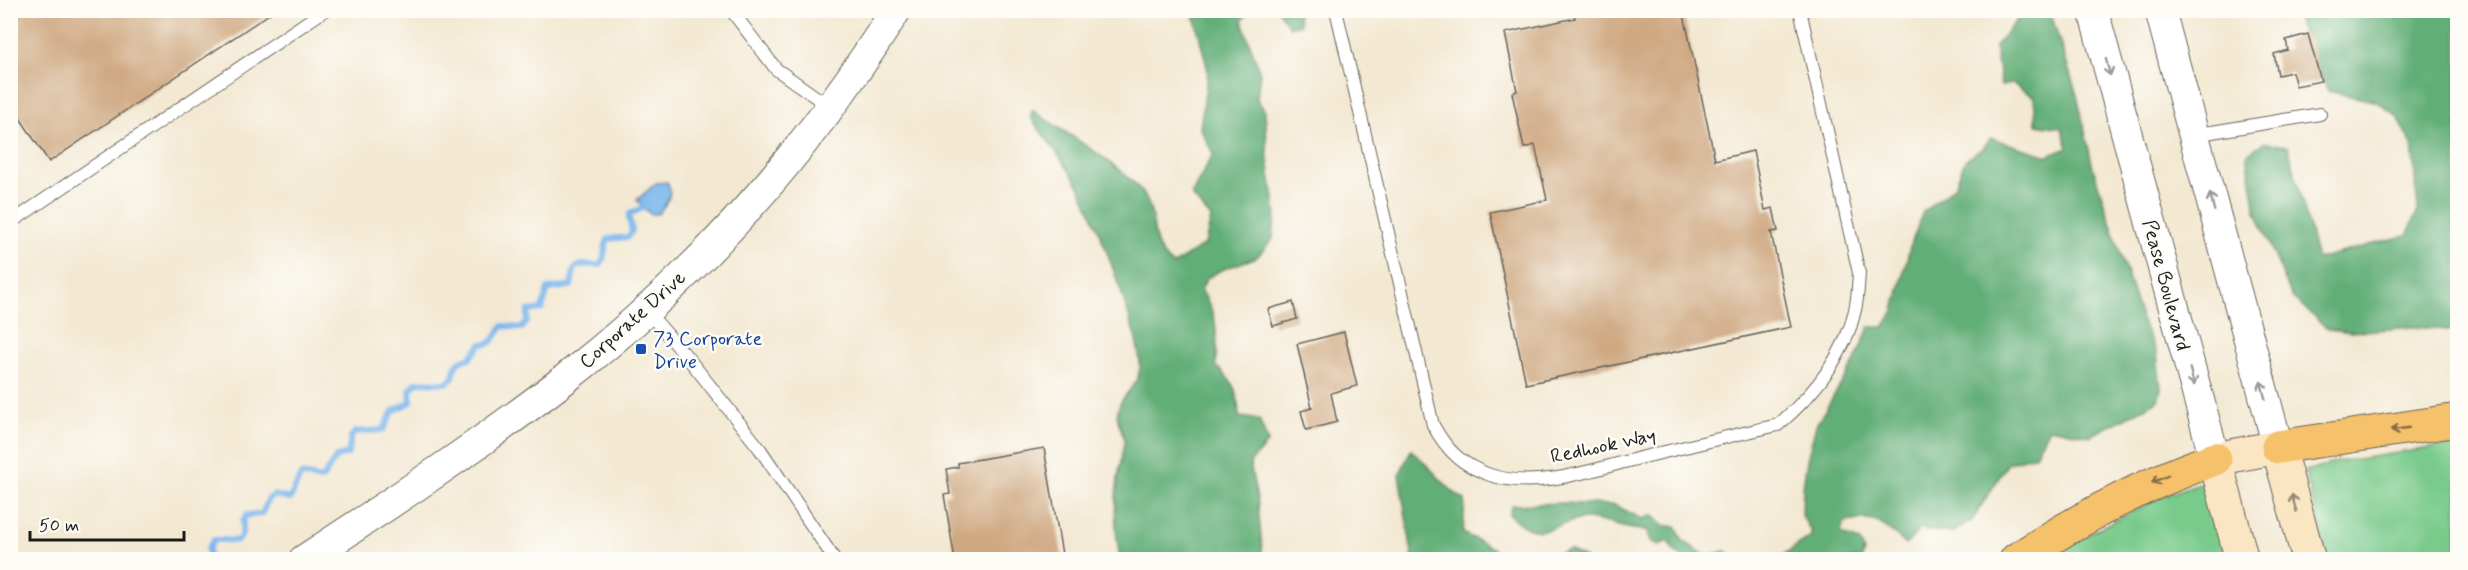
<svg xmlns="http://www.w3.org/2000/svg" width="2468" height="570" font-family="Mynerve,sans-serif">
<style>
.green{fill:#79ca8b;stroke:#4a7354;stroke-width:1.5}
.forest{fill:#62ae77;stroke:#3f654a;stroke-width:1.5}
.water{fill:#79b6ec;stroke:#4a6984;stroke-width:1.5}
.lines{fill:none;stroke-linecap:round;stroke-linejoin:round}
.stream{stroke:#79b6ec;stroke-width:6}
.building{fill:#cfa982}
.service-casing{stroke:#67635b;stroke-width:14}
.tertiary-casing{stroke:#67635b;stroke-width:32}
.secondary-casing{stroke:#67635b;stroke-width:35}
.motorway-casing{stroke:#67635b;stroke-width:35}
.service{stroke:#fff;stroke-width:12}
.tertiary{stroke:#fff;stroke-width:30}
.secondary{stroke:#fbe6c4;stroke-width:33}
.motorway{stroke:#f5c16b;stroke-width:33}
.oneway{stroke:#999}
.oneway2{stroke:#886e44}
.oneway3{stroke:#978b78}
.transit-dot{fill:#1a4fb4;stroke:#fdfcf7;stroke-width:2}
.labels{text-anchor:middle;stroke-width:5;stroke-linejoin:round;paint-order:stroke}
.street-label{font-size:20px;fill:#1c1c1c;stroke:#fdfcf7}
.transit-label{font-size:20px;fill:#164399;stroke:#fdfcf7;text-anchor:start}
</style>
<rect width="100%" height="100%" fill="#fdfcf7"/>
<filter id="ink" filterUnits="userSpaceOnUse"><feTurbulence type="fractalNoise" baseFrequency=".0167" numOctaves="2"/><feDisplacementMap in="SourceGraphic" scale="12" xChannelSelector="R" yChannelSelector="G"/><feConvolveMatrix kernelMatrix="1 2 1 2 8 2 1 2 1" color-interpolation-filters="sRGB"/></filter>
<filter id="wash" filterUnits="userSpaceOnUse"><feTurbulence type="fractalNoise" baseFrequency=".008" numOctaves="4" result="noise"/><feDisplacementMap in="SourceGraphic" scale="24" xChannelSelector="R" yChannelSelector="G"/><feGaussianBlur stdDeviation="1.35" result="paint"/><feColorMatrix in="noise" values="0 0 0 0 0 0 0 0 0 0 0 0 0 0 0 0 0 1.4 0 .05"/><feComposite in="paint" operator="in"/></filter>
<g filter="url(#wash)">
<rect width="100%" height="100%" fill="#f3e8d1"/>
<!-- green -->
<path class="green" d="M2457,444V559H2327L2305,471L2337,462Z
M2199,483L2205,484L2226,560H2037L2163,496Z"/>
<!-- forest -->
<path class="forest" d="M2025,10L2050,11L2077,95L2093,168L2143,324L2157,353L2161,388L2158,401L2090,436L2049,428L2035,455L2008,463L1972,521L1952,533L1920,529L1906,545C1886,526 1874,513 1845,523L1840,533L1859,541L1864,550L1862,559H1777L1811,536V531L1802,516L1803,486L1807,460L1816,425L1855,361L1869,327H1883L1893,314L1910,247L1923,212L1955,186L1965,160L1982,149L1991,138L2048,156L2068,148L2062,128L2036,124L2034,97L2013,84L2001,86L1995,46Z
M1193,11H1249L1242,21L1260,73L1257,99L1265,111L1268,160L1276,212L1273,239L1257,257L1221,270L1207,278L1201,290C1219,317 1217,334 1216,366C1235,383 1238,391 1239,417L1259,419L1268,442L1250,463L1258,504L1263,559H1120C1115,533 1114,504 1118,478C1120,465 1123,454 1124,441C1124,430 1113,419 1119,406C1125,392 1139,384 1140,367C1142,340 1092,207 1076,181C1062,159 1046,139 1031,118L1032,110C1059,129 1132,171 1146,198C1159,223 1147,245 1173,265L1205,244L1211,218L1191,195L1213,154L1200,128L1208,71Z
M1278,11H1297L1300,24L1289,27Z
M2294,11H2457V331L2414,327L2352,332L2328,329L2292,297L2256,212L2247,154L2264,142L2288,146L2317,259L2407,235L2418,211L2412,145L2398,118L2378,102L2328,91Z
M1411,450C1431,466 1443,487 1465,500L1463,533L1494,549L1492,559H1413L1399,475Z
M1561,503L1615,505L1642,519L1653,515L1663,525L1676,527L1683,541L1706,556L1725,551L1738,559H1684L1673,550L1669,541L1658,545L1650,541L1647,530C1627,531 1608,521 1587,519C1558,518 1542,549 1509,514L1512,505Z
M1569,550L1587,559H1548L1551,555Z"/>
<!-- water -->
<path class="water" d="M667,182C674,195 666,204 658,214H650L637,200L656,183Z"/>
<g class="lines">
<!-- stream -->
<path class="stream" d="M210,560L208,549L214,540C234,538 243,550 243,520L247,515L262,514L268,499L274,495L290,499L301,475L322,479L336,457L348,454L351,437L355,432L383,430L393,411L411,402L410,390L417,382L446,383L453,378C455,365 457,360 470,358L481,344C495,346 495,334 503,326L522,328L527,322L528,311L542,309L548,289L571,286L574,270L580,265H600C607,256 603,248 608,239L628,237L632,231L629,218L630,214L648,205"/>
</g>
<g id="blocks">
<!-- building -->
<path class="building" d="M10,10H275L49,162L10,103Z
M1573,10H1683L1715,160L1753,151L1765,210L1773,208L1778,231L1771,232L1791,327L1526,384L1490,212L1547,200L1535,145L1524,148L1512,93L1517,91L1505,33L1575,18Z
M2308,34L2321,81L2296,86L2292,72L2278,75L2274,54L2288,50L2286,40Z
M1293,302L1297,319L1273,326L1268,309Z
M1344,332L1357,386L1331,393L1337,422L1306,430L1301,411L1312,408L1297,344Z
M1044,448L1063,560H955L944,495L950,494L946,469L958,467V463Z"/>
</g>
</g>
<g filter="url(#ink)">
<use href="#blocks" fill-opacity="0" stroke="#67635b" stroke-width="1.5"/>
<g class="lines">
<!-- service casing -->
<g class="service-casing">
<path id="service" d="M731,10L776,69L830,107
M1336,10L1433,425C1447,451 1462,465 1490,475C1538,491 1597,468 1644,457C1689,446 1734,435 1778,425C1813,395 1845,356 1855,310C1858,298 1858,285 1859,273L1800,10
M2194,135L2320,114
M10,223L325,10
M646,310L688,358L760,449L835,560"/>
</g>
<!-- tertiary casing -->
<g class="tertiary-casing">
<path id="tertiary" d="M2093,10L2215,459
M2160,10L2278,447
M304,560C393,502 481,444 565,379C696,277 808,151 896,10"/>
</g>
<!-- secondary casing -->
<g class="secondary-casing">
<path id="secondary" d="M2242,560L2215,459L2278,447L2309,560"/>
</g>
<!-- motorway casing -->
<g class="motorway-casing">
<path id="motorway" d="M2278,447L2458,420
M2016,560C2080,518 2143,484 2215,459"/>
</g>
<!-- service -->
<use href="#service" class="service"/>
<!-- tertiary -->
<use href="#tertiary" class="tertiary"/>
<!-- secondary -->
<use href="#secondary" class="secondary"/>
<!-- motorway -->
<use href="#motorway" class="motorway"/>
</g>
<!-- one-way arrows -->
<defs><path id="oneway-shaft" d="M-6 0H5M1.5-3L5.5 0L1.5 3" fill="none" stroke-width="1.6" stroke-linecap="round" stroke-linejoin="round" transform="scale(1.5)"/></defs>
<g class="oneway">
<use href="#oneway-shaft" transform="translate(2108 67) rotate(75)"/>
<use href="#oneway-shaft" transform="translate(2212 202) rotate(-105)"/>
<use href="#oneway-shaft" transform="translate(2192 377) rotate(75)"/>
<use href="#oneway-shaft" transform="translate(2263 390) rotate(-105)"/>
</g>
<g class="oneway2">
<use href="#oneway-shaft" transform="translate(2400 429) rotate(172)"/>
<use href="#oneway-shaft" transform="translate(2160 479) rotate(157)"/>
</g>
<use class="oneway3" href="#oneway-shaft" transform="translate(2294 503) rotate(-105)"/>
</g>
<!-- markers -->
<rect class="transit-dot" x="635" y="343" width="12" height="12" rx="3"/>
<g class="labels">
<!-- street labels -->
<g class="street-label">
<text transform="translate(2167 285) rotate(75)" y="7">Pease Boulevard</text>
<text transform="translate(632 319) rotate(-42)" y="7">Corporate Drive</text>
<text transform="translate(1603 445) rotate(-12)" y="7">Redhook Way</text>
</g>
<!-- transit labels -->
<g class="transit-label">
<text x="653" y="345">73 Corporate<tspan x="653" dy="23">Drive</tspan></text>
</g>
</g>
<!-- margin -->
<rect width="2468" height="570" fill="none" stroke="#fdfcf7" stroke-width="36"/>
<!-- scale -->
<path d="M30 531v9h154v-9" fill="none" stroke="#1c1c1c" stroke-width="3"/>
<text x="39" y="531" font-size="18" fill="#1c1c1c" stroke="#fdfcf7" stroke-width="4.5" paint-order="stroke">50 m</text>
</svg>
